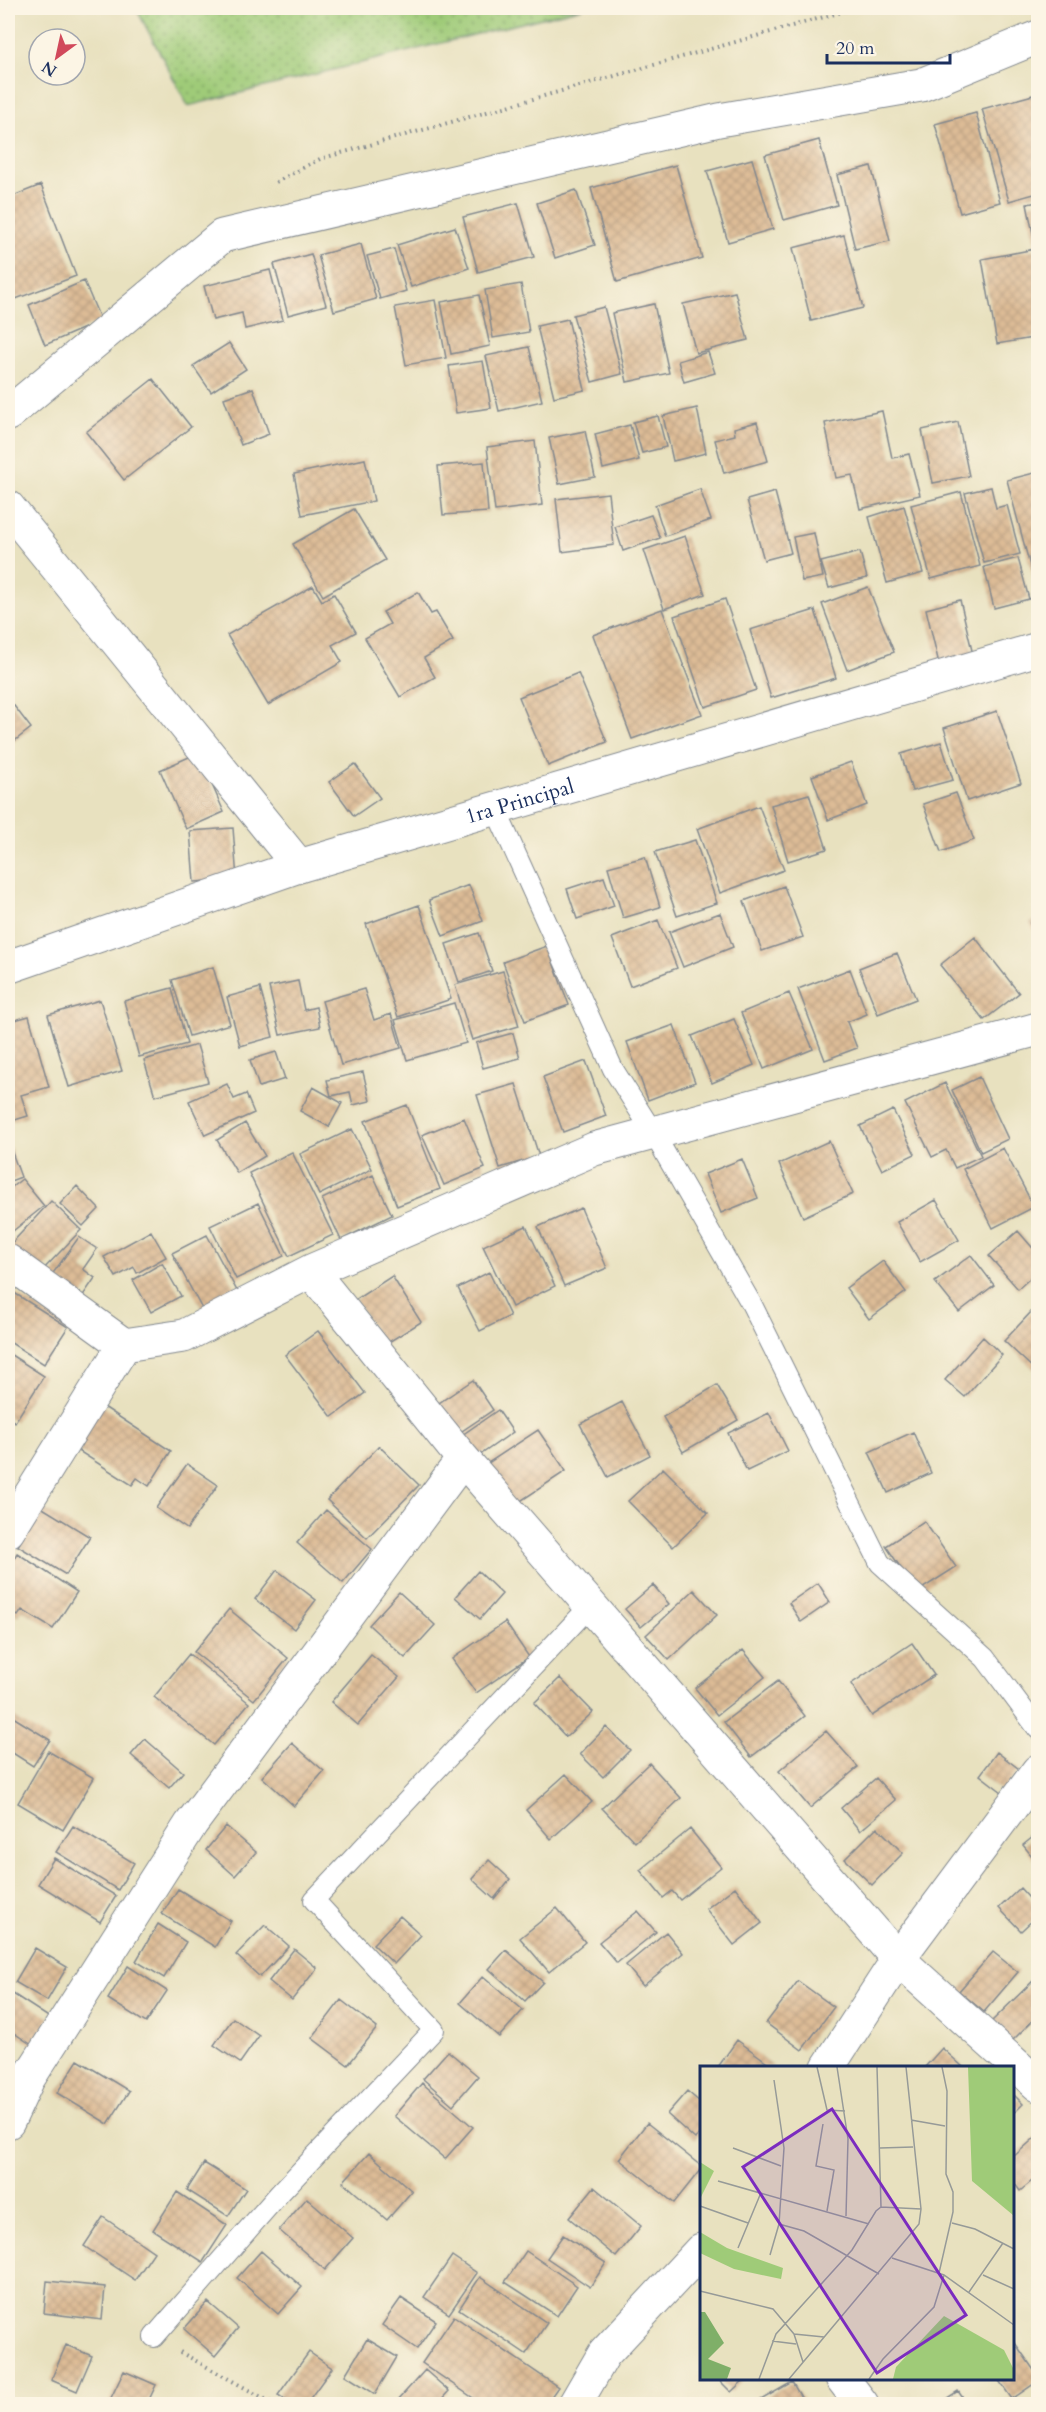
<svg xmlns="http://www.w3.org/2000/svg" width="1046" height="2412" font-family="Cardo,serif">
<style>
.grass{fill:url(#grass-dots);stroke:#5d7d6b;stroke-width:1.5}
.building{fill:url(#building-cross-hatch)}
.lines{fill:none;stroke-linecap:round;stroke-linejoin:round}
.service-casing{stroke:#82888e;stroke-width:22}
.minor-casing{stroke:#82888e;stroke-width:35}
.tertiary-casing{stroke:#82888e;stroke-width:35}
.path{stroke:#82888e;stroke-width:4;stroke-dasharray:1.5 4.5;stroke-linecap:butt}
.service{stroke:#fff;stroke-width:20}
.minor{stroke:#fff;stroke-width:33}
.tertiary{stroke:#fff;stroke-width:33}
.labels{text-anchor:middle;stroke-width:5;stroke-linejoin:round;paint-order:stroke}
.street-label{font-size:21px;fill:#1b2f5e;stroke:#fcf5e5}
.inset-road{fill:none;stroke:#969a98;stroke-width:1.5}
.view{fill:#7b2cbf;fill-opacity:0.15;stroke:#7b2cbf;stroke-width:3}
.inset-edge{fill:none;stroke:#1b2f5e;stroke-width:3}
</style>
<defs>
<pattern id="grass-dots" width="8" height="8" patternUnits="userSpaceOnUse" patternTransform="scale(1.5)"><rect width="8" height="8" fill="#9fcb78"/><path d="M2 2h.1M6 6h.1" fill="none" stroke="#81a566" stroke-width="1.8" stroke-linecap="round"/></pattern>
<pattern id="building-cross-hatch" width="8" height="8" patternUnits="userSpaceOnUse" patternTransform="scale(1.5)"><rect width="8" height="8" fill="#ddbc96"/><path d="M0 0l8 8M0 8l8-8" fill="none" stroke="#bda284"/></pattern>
</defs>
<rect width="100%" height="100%" fill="#fcf5e5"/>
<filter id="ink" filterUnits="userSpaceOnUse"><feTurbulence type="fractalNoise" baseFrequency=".0167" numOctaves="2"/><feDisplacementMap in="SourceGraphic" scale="12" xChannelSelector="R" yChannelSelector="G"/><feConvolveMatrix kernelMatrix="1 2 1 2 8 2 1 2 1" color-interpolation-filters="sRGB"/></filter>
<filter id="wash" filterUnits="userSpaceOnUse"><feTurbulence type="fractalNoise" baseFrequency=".008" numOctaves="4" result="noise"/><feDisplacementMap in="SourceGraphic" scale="24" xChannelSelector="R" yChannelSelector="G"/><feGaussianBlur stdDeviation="1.35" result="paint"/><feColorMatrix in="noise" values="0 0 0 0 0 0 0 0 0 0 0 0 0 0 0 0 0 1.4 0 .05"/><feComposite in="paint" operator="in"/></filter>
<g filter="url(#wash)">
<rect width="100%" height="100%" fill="#e8e1bf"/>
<!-- grass -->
<path class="grass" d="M136,8H582L188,106Z"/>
<g id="blocks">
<!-- building -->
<path class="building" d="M1033,95L1038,115V193L1009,201L982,109Z
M976,113L1000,202L960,213L935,124Z
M819,140L837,205L784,220L765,155Z
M752,159L773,229L728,242L707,171Z
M676,165L702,258L617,282L591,188Z
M871,166L890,241L855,249L837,175Z
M41,185L76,276L8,302V198Z
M576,190L595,245L555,258L537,203Z
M1038,202V253H1037L1027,204Z
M518,203L534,257L478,272L463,217Z
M455,227L469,268L411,287L397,245Z
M844,235L863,308L811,321L793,248Z
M361,244L376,299L334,311L318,255Z
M394,249L406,291L380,299L367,256Z
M1035,249L1038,267V337L997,344L982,259Z
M311,254L326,305L288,315L274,264Z
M270,270L283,320L245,329L242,313L213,320L204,286Z
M84,281L101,321L45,345L29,305Z
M521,284L529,332L493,338L485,290Z
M735,292L748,340L696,353L683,304Z
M479,295L490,346L451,354L441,302Z
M435,300L446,358L406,365L395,307Z
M654,304L669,373L627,382L612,313Z
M604,307L622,374L592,382L573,315Z
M568,319L585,390L554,397L537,326Z
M229,343L246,369L211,392L193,366Z
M529,347L542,401L499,411L486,356Z
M708,352L715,373L684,382L678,361Z
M483,361L491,408L456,413L449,366Z
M153,379L191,427L124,480L86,432Z
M253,388L269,434L241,445L224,398Z
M697,408L706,453L673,461L663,416Z
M882,411L892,458L909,454L920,495L860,509L852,475L836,478L825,423Z
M658,416L666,447L642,453L633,422Z
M757,422L768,461L724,473L715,440L735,435L734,428Z
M958,422L969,476L933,483L922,430Z
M630,425L639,460L603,469L595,434Z
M585,431L595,477L559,484L549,438Z
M535,441L542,505L495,511L487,447Z
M365,459L374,501L302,515L294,474Z
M484,462L488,512L443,515L438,466Z
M1038,472V596L1007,480Z
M991,487L996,508L1007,505L1020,554L984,563L965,493Z
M700,489L711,520L665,536L655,505Z
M775,492L791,553L764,560L747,500Z
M961,492L980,566L931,579L911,505Z
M608,493L614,545L562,552L556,499Z
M904,506L923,573L887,583L869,517Z
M354,509L385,560L323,596L293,544Z
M651,515L660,538L623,551L615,527Z
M814,533L823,577L802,581L793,537Z
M685,536L705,594L664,609L644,550Z
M860,552L867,578L829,588L821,562Z
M1018,558L1029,599L994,608L984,567Z
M313,586L322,601L334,594L356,632L332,645L342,662L268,705L227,635Z
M868,587L894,652L847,670L822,604Z
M418,592L431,614L436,612L453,641L424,658L435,677L400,697L365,638L390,624L383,612Z
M725,599L756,690L705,707L674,616Z
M960,600L974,659L940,668L926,609Z
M662,609L702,714L632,739L593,635Z
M815,610L836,678L771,698L750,630Z
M578,673L607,742L548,766L519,697Z
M8,698L31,728L8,746Z
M997,711L1021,783L967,801L944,728Z
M941,742L953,780L912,791L901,754Z
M198,753L224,812L186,829L160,770Z
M851,762L867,805L828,820L812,776Z
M355,764L380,798L354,816L329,782Z
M956,793L974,840L941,852L923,804Z
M809,794L827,849L788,861L771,805Z
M759,806L784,870L720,893L697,829Z
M233,828L237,879L194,882L190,831Z
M695,840L717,903L677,916L655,852Z
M645,857L660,907L623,918L608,867Z
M604,877L614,906L577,919L567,889Z
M469,885L483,921L443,936L429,900Z
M784,886L803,937L762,951L744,901Z
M419,905L451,999L398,1017L366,924Z
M720,913L733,947L683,967L669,932Z
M1038,919V939L1030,923Z
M658,920L677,968L630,986L612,938Z
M479,933L492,971L459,982L446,944Z
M975,937L1019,993L984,1020L940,965Z
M547,946L569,1005L525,1021L503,962Z
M897,953L916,999L878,1014L859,968Z
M213,967L230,1024L189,1036L172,980Z
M850,969L867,1014L847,1022L857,1048L825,1060L798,989Z
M503,971L519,1026L472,1040L455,985Z
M298,981L304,1010L316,1007L320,1027L280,1035L269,987Z
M172,988L187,1044L139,1057L124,1001Z
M260,988L273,1037L240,1046L227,997Z
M364,989L374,1020L391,1014L401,1048L341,1065L322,1001Z
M789,993L813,1049L764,1069L741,1013Z
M100,1000L122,1071L69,1087L48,1015Z
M454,1003L466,1043L407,1060L395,1020Z
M29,1016L49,1087L21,1095L28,1116L8,1122V1022Z
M734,1019L754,1065L712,1083L692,1036Z
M674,1025L695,1082L648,1100L627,1042Z
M513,1033L520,1058L483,1068L476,1043Z
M197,1045L208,1082L155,1096L144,1060Z
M276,1052L285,1079L259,1087L250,1060Z
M586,1061L606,1116L563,1132L543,1077Z
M363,1072L370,1101L353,1105L350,1092L331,1096L327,1080Z
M979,1077L1008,1139L981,1152L952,1090Z
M945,1083L981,1156L955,1168L946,1150L932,1157L905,1103Z
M227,1084L234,1099L246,1094L254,1113L205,1135L189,1101Z
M516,1084L539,1156L500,1168L477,1095Z
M313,1087L342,1103L329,1127L300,1111Z
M407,1105L440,1189L397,1206L365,1121Z
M893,1110L915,1154L882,1170L860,1126Z
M464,1118L485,1168L444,1185L422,1135Z
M245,1123L265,1156L237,1173L217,1140Z
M352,1129L372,1169L319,1195L300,1154Z
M829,1141L853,1194L803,1217L779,1164Z
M10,1147L21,1177L8,1182V1148Z
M1003,1148L1034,1207L993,1228L963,1169Z
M292,1152L333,1235L289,1256L249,1173Z
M742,1159L758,1198L721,1213L705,1174Z
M373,1175L392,1215L341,1240L322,1199Z
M22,1179L44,1206L8,1235V1190Z
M77,1186L99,1209L83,1226L60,1204Z
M936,1200L959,1240L920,1262L897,1222Z
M51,1201L81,1230L39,1274L9,1246Z
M258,1203L284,1256L236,1279L210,1226Z
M581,1208L607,1268L564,1286L538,1227Z
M526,1226L555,1286L512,1307L483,1246Z
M151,1231L166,1257L137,1273L134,1267L116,1277L104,1257Z
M1018,1231L1038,1254V1271L1018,1289L989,1256Z
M207,1235L237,1291L202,1309L172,1253Z
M79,1237L97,1249L83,1269L95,1278L82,1297L51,1276Z
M971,1255L994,1285L959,1312L935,1282Z
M883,1261L906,1292L869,1319L846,1288Z
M162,1263L181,1296L151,1312L133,1280Z
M489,1272L510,1316L480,1331L458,1288Z
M392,1276L421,1322L384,1345L355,1300Z
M8,1289L68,1327L44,1364L8,1341Z
M1033,1310L1038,1316V1369L1036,1371L1004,1341Z
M318,1331L365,1393L332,1417L285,1355Z
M983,1337L1002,1355L965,1397L945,1380Z
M8,1353L44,1376L15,1422L8,1417Z
M473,1380L493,1410L456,1435L436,1405Z
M717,1385L738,1420L683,1452L663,1417Z
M622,1402L650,1455L608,1477L580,1424Z
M101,1405L171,1451L149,1486L137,1478L132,1485L74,1448Z
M498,1410L513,1432L470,1462L455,1440Z
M769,1413L788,1451L747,1471L728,1433Z
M538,1430L566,1471L513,1506L485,1465Z
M913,1432L931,1473L888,1493L869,1452Z
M379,1446L419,1485L367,1538L327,1500Z
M187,1464L218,1485L187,1529L156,1508Z
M663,1468L708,1513L673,1547L628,1501Z
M41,1507L90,1537L66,1575L18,1546Z
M326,1510L372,1549L343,1583L297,1543Z
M924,1521L956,1567L917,1592L886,1546Z
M17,1553L77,1592L53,1629L22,1610L18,1616L8,1609V1569Z
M277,1570L316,1600L294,1629L255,1599Z
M478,1571L502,1594L480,1619L455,1597Z
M818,1583L830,1602L801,1622L789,1603Z
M653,1585L669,1604L641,1627L625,1609Z
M694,1590L717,1615L669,1660L646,1635Z
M399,1592L435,1625L405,1658L369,1625Z
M229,1609L288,1658L254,1700L194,1652Z
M505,1622L529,1657L476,1693L452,1659Z
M912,1643L934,1675L872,1716L851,1684Z
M743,1650L765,1677L717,1715L695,1688Z
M189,1654L249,1703L214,1745L154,1697Z
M371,1655L399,1677L358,1725L331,1702Z
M560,1678L593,1712L566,1737L534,1703Z
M778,1681L805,1716L751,1757L724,1722Z
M13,1717L50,1740L33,1766L8,1750V1726Z
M606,1727L630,1750L603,1777L580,1754Z
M826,1731L858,1767L810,1808L779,1771Z
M145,1739L183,1772L169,1788L131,1755Z
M292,1743L324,1771L294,1806L262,1777Z
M48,1751L94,1778L63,1830L18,1803Z
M997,1752L1019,1769L1002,1792L980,1775Z
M649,1763L681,1798L635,1842L602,1808Z
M566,1774L592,1802L551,1839L526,1810Z
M876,1778L896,1800L860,1831L841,1808Z
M73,1826L134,1863L118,1890L56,1852Z
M226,1826L256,1852L235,1876L206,1850Z
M877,1827L903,1853L872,1885L845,1859Z
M690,1829L721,1867L680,1900L672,1891L663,1898L640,1870Z
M1038,1833V1859L1036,1861L1023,1845Z
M54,1858L116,1896L100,1922L38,1884Z
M489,1860L510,1879L494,1899L472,1879Z
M735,1887L762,1923L734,1945L706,1909Z
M1020,1888L1038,1908V1915L1021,1931L999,1908Z
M178,1889L231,1921L215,1947L162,1914Z
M557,1908L585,1942L549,1972L520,1938Z
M638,1911L656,1932L617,1963L599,1942Z
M400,1916L421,1935L394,1964L373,1944Z
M158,1924L186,1942L164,1978L136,1961Z
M265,1925L289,1946L260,1977L236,1955Z
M666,1932L683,1953L643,1986L626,1965Z
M35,1948L67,1967L47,2001L15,1982Z
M294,1949L317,1968L292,2000L269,1981Z
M506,1950L543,1982L525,2001L489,1969Z
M993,1952L1018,1972L984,2012L959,1991Z
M128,1966L167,1991L146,2023L108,1999Z
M483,1976L523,2010L499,2037L460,2003Z
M798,1981L834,2007L802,2050L766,2023Z
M1033,1981L1038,1988V2015L1010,2043L990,2023Z
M10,1992L50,2018L32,2045L8,2029V1995Z
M341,2000L377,2028L348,2065L312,2038Z
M233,2018L259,2036L240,2063L214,2045Z
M737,2040L774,2067H718Z
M942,2048L963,2067H925Z
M448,2051L478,2076L453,2105L423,2079Z
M78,2060L129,2091L108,2124L57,2093Z
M422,2083L473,2127L445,2159L394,2116Z
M687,2091L701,2103V2132L695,2139L667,2114Z
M1012,2093L1023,2104L1012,2115Z
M647,2123L701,2166V2169L674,2203L619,2159Z
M1038,2135V2176L1020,2191L1012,2180V2158Z
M369,2153L412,2191L387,2220L343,2182Z
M204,2163L246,2189L228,2216L187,2190Z
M594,2187L641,2226L616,2257L569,2218Z
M177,2192L227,2225L203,2262L153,2230Z
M307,2198L353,2238L325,2270L279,2230Z
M103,2217L154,2252L135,2280L84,2246Z
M563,2235L606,2263L590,2287L547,2258Z
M261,2251L302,2287L278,2314L237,2278Z
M526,2251L577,2286L557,2316L505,2282Z
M452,2256L477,2273L449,2314L424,2297Z
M480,2277L547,2323L526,2354L459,2309Z
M47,2281L105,2287L102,2320L44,2313Z
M401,2298L436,2321L417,2349L382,2325Z
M208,2302L238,2328L215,2356L184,2329Z
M454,2316L558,2387L546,2404H482L422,2363Z
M367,2339L397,2357L375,2394L345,2375Z
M1015,2343L1038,2376V2381L1012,2399L997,2378H1012V2346Z
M66,2345L92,2356L77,2391L51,2380Z
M309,2352L332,2368L306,2404H292L278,2395Z
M425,2370L449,2391L437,2404H403L398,2400Z
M124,2371L156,2385L147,2404H108Z
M717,2378H746L731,2392Z
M792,2382L805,2404H754Z
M958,2391L967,2404H938Z"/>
</g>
</g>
<g filter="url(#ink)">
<use href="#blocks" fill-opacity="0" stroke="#82888e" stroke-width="1.5"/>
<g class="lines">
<!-- service casing -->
<g class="service-casing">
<path id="service" d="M495,808L613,1069L654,1134L752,1305L880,1563L985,1658L1038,1729
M154,2337L279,2194L434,2030L314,1900L591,1605"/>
</g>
<!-- minor casing -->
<g class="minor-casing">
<path id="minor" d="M8,414L222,236L719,120L921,85L1038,37
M8,507L299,866
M8,1261L124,1345L184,1336L311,1271L594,1149L1038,1029
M311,1271L463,1459L898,1959L1038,2085
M8,1531L124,1345
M828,2067L898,1959L1038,1771
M8,2122L28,2079L191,1824L463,1459
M842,2378L862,2404
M575,2404L604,2354L701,2250"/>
</g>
<!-- tertiary casing -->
<g class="tertiary-casing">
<g id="tertiary">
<path id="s1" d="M8,967L299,866L1038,649"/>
</g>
</g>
<!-- path -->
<path class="path" d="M276,182L320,159L856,8
M180,2352L274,2404"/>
<!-- service -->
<use href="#service" class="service"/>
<!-- minor -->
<use href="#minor" class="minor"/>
<!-- tertiary -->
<use href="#tertiary" class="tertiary"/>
</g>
</g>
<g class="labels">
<!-- street labels -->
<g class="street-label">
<text dy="7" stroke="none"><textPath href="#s1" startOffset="538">1ra Principal</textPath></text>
</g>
</g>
<!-- overview -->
<g transform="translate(700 2066)">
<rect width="314" height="314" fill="#e8e1bf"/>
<path d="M268,1H313V149L272,115ZM0,96L14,105L0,133ZM0,166L27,182L83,202L81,213L34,203L0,187ZM244,250L304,284L313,302V313H193L196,301Z" fill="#9fcb78"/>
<path d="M0,246H5L24,277L8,293L31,302L27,313H0Z" fill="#7faf68"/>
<path class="inset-road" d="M117,1L127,44L145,45M137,1L148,73L146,150M177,1L181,141M211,54L245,60M123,58L116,100L134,104L127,145M33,82L81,100M180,82L213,81M18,115L169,158M0,140L48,157M252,157L275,163L314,183M79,158L104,165L179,208M38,182L60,129M70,189L79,158L84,82L74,14M192,192L244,209L314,259M239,207L253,146V126L246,108L247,25L242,1M283,209L314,223M0,225L73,243L94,268L124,271M269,226L303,177M94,268L103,296M72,275L96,278M59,313L76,268L152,184L176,145L181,141L221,143M89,313L219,158L221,143L206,1M169,313L183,293L234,241L244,209"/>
<path class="view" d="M132,43L266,249L177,307L43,101Z"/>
<rect width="314" height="314" class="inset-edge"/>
</g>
<!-- margin -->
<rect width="1046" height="2412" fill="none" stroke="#fcf5e5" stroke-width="30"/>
<!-- north arrow -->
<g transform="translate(57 57) rotate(213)"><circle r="28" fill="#fcf5e5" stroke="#a2a6af" stroke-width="1.5"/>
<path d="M0-4.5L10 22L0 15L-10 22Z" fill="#d1495b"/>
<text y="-9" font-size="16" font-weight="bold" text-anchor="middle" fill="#1b2f5e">N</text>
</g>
<!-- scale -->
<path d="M827 54v9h123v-9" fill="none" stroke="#1b2f5e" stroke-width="3"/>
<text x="836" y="54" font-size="18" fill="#1b2f5e" stroke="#fcf5e5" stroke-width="4.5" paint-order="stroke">20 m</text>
</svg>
